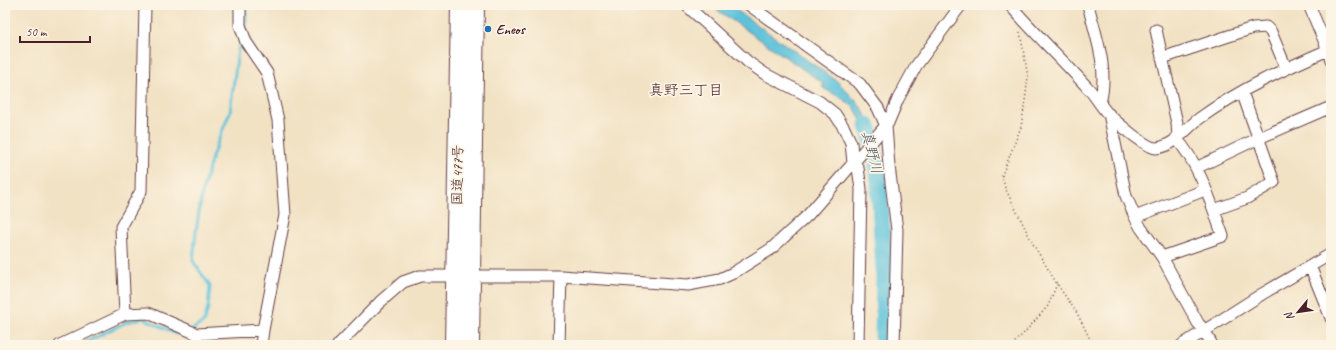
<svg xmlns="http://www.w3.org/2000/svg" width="1336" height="350" font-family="Caveat,'Klee One',sans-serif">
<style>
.water{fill:#5dc3db;stroke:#547183}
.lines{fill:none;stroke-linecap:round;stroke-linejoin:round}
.stream{stroke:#5dc3db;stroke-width:3}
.river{stroke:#5dc3db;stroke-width:17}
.minor-casing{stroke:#633c42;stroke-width:13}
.trunk-casing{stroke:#633c42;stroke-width:20}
.path{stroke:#633c42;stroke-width:1.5;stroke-dasharray:1 3;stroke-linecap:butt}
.minor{stroke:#fff;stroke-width:11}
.trunk{stroke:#fff;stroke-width:18}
.poi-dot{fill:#1f6fb2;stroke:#fcf5e5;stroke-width:1.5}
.labels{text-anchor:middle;stroke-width:3.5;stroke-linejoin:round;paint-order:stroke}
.poi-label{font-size:14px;font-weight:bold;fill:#4a1f2b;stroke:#fcf5e5;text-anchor:start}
.street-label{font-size:14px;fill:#4a1f2b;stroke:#fcf5e5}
.neighbourhood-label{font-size:15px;fill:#4a1f2b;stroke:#fcf5e5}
.water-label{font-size:15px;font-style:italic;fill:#515869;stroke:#fcf5e5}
</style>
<rect width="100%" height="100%" fill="#fcf5e5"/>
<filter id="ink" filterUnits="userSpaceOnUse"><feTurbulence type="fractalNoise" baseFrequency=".025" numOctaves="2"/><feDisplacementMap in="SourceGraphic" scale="8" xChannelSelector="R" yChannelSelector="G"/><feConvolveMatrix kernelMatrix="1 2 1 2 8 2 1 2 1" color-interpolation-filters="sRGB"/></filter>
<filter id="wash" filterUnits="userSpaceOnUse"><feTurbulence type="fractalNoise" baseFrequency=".012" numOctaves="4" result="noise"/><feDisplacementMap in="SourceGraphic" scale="16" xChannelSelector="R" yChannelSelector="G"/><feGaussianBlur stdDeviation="0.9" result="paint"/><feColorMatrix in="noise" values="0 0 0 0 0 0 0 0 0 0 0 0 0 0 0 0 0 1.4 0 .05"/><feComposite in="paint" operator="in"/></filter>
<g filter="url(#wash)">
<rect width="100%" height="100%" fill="#f2e2c4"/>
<!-- water -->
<path class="water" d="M710,5H729L837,81L855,100L863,110L873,132L869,136L855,108L843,99L823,88V83Z"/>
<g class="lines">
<!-- stream -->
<path class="stream" d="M245,30L246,25L247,5
M193,329L204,322L208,308L210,286L193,261L196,231L203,188L213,154L230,112L238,50L241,41
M80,345L127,322L143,318L176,334L184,333"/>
<!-- river -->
<path class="river" d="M867,125L870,132L878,169L884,269L883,345"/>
</g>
</g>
<g filter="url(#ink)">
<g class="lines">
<!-- minor casing -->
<g class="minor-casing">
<path id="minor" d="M240,5V25L246,42L267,73L278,120L285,215L263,330L261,345
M686,5L748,62L765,74L820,102L835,114L844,128L851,143L853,163L858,168L861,189L858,345
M749,5L860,84L878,108L886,126L889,166L897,230L894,345
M1010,5C1034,33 1062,59 1087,87C1095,95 1101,107 1109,115C1117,122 1146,148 1156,148C1174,147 1186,128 1200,118C1239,90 1284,69 1328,50L1331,60
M1088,5C1096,36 1109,70 1100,103
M1309,5L1328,50L1331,49
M1156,30L1177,123L1178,137
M1162,58L1253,28L1266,27L1271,32L1286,68
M1109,114L1126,196L1135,217L1141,228L1162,257L1198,323L1205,331L1212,345
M1196,168L1259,138L1331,107
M1214,210L1247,198L1274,182L1242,92
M1135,217L1205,190
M1162,257L1223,236C1211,203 1200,165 1176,138
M1310,266L1331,318
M125,314L121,227L141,191L145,5
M60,345L125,314L148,313L197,334L263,330
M338,345L380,302L403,282L420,276H561L688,285L720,279L733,273L771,249L808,215L881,131L888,123L898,99L916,66L961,5
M559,345L561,276
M1182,345L1262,294L1331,254"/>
</g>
<!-- trunk casing -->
<g class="trunk-casing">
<path id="trunk" d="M454,345L460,5
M470,345L475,5"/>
</g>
<!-- path -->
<path class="path" d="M1020,32L1028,77L1025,101L1021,127L1002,175L1005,188L1033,244L1057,284L1077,313L1093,345
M1012,345L1025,332L1048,306L1057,284"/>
<!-- minor -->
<use href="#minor" class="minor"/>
<!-- trunk -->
<use href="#trunk" class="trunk"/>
</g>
</g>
<!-- markers -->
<circle class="poi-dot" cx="488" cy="29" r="4"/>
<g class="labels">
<!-- poi labels -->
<g class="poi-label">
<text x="496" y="34">Eneos</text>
</g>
<!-- street labels -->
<g class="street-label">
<text transform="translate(457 175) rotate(-89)" y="5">国道477号</text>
</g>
<!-- neighbourhood labels -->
<g class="neighbourhood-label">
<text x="686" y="95">真野三丁目</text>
</g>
<!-- water labels -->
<g class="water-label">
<text transform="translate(872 152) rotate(76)" y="5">真野川</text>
</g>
</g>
<!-- margin -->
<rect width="1336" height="350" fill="none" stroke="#fcf5e5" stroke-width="20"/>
<!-- north arrow -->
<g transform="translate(1298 312) rotate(241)" stroke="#fcf5e5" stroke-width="3" paint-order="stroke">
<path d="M0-3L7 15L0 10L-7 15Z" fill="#4a1f2b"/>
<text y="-6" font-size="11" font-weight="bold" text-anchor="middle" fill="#4a1f2b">N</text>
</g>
<!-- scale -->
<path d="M20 36v6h70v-6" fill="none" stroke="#4a1f2b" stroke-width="2"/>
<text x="26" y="36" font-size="12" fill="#4a1f2b" stroke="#fcf5e5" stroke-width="3" paint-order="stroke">50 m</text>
</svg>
